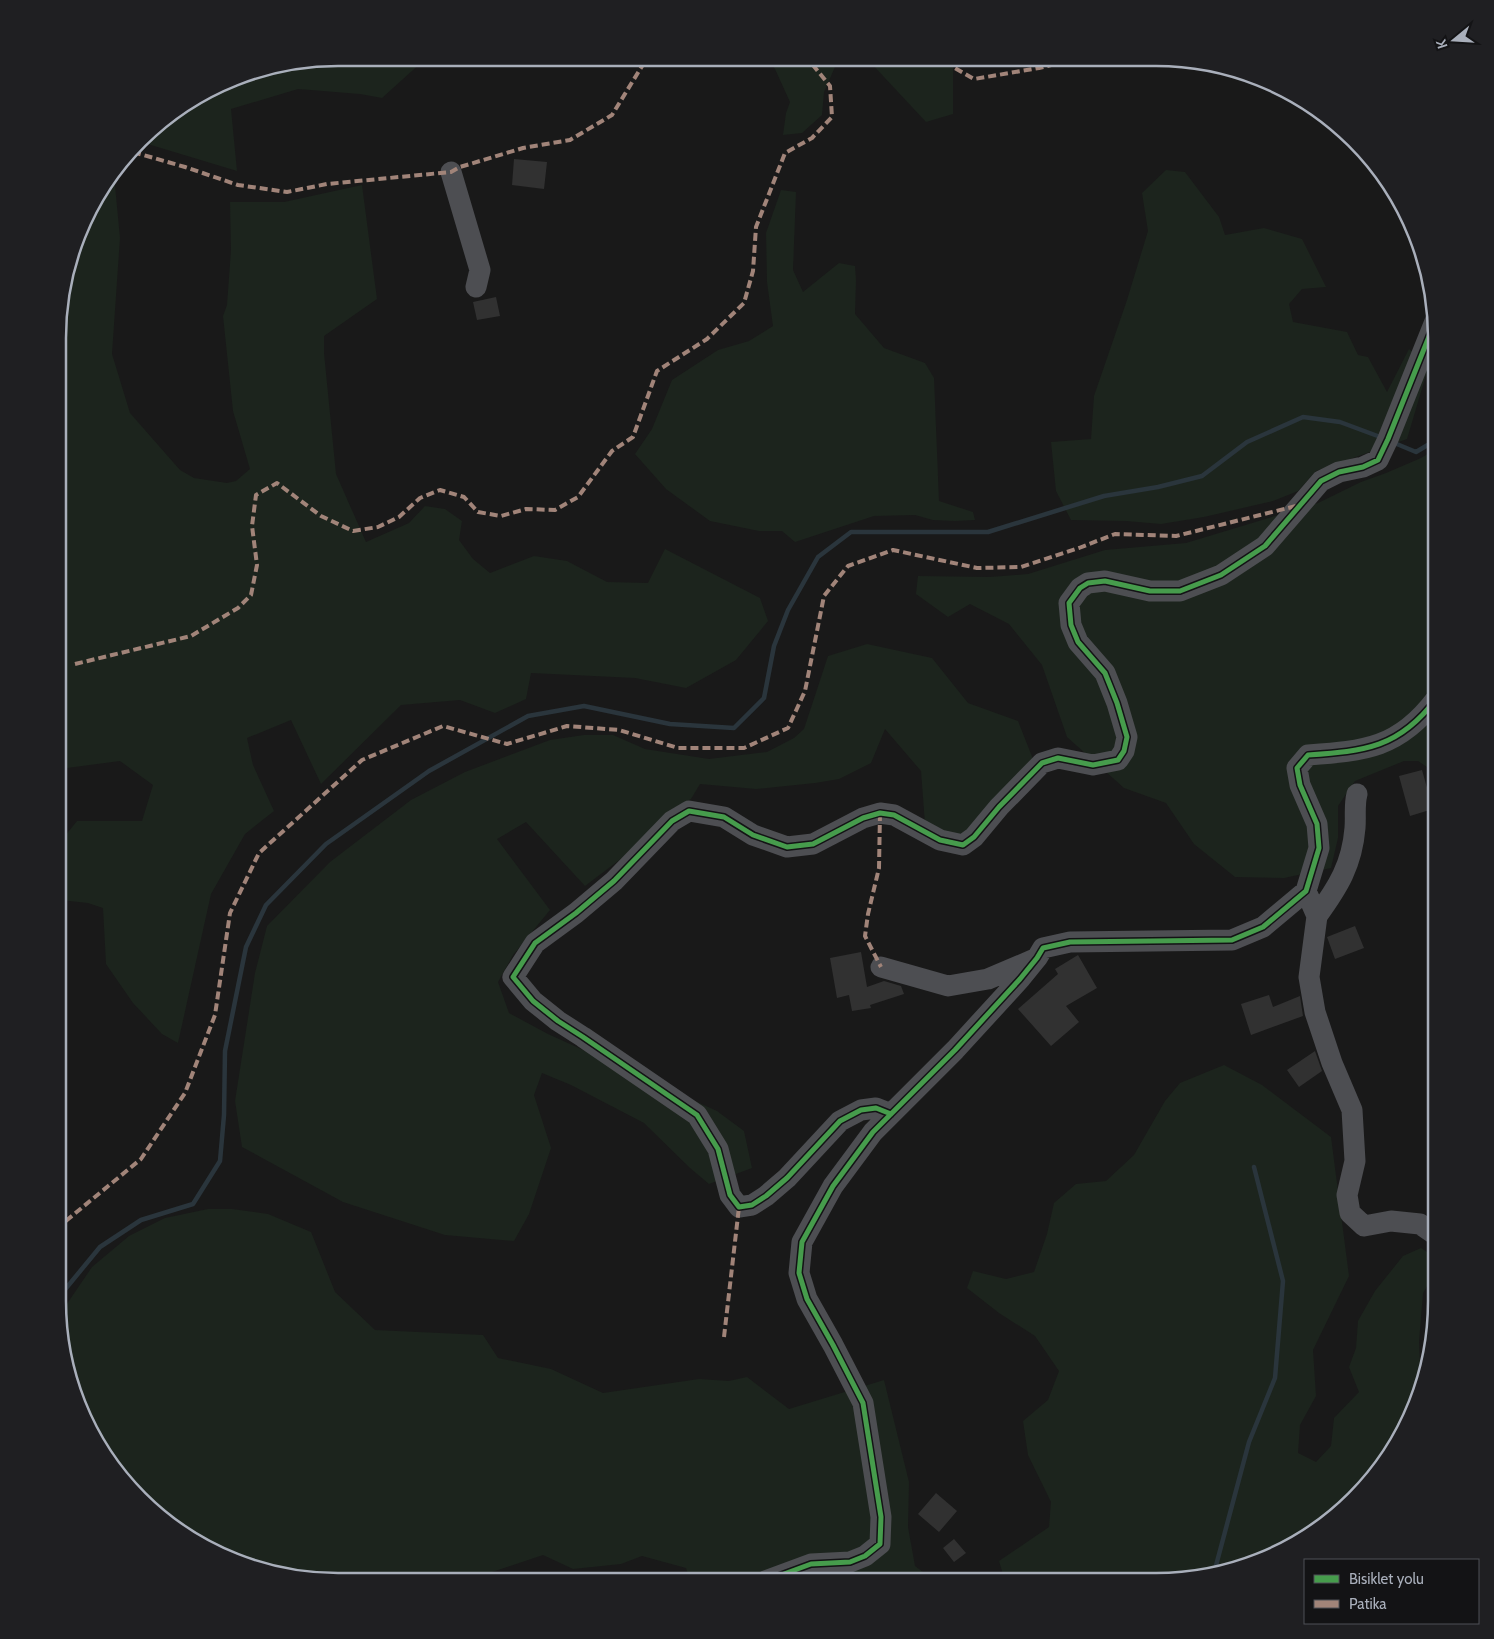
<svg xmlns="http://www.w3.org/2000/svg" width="1494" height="1639" font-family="Cabin,sans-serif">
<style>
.green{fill:#1c241d}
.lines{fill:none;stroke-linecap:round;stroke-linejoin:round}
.stream{stroke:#2a353c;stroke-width:4.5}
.building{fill:#313131}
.minor{stroke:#4d4e52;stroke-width:21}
.quiet{stroke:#a18479;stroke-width:4;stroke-dasharray:8 4;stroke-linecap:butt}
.cycleway-casing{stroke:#131315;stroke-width:8}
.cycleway{stroke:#469c4c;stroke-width:5}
.rim{fill:none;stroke:#a9afbb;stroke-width:2.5}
</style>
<rect width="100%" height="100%" fill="#191919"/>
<!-- green -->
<path class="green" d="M339,58H421L423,61L382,98L360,94L298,89L231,109L237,171L141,142L153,127L248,73Z
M768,59H845L835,67L824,92L822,115L802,133L783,135L786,113L790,102L775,69Z
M858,59H953V114L926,122L870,62Z
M1166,170L1185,172L1219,217L1225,235L1264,228L1302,239L1326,287L1302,289L1289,304L1293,322L1347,332L1358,355L1368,357L1387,392L1409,349L1429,365L1407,439L1316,471L1298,491L1273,501L1204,517L1161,524L1126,521L1071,520L1056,491L1051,442L1091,439L1094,396L1127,300L1148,231L1142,193Z
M114,175L120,238L112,354L130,413L180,470L194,478L227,483L236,481L250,469L233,411L223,316L227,305L231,250L230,202H284L362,185L377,299L324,336V353L336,474L366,542L409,523L425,506L445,509L462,521L459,540L473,559L490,573L534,556L567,561L607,582L648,583L665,549L760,598L768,621L736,660L686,688L635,678L531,673L526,699L495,713L460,700L401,705L321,784L291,720L247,738L253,765L274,811L245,834L211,894L178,1043L162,1034L133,1003L106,964L103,908L88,903L60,900V842L77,821H142L153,785L120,761L67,768L61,758L63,284L95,198Z
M781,190L796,192L793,270L803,292L839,263L855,266L856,280L855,314L884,348L925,363L934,378L939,501L973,512L975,520L955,521L933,520L915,515L874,516L795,542L782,531H759L710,521L666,489L635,454L652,429L672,380L718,350L749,341L773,326L767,282L766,233Z
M1436,449V773L1418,761H1404L1355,781L1338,806V838L1331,868L1284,878L1235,877L1194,844L1166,803L1124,788L1067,737L1042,665L1009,624L970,604L948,617L916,594L918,576L990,577L1028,574L1105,550L1186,543L1318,503L1361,482L1386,473L1421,458Z
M867,644L932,658L968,703L1018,721L1033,759L972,830L952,837L925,824L921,771L885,729L871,763L839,779L815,783L756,789L700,784L691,799L674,808L622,858L585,886L526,822L497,839L550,910L513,955L498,982L509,1013L548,1034L717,1111L744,1131L752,1168L709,1184L690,1168L644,1123L571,1085L542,1073L534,1095L551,1148L529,1214L514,1241L445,1235L343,1202L242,1147L235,1101L255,973L267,926L330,862L411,800L465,772L550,740L584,735H613L645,749L709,759L767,752L794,738L804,729L828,656Z
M1224,1065L1262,1085L1331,1137L1349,1276L1313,1350L1316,1396L1300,1425L1298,1453L1316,1462L1331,1446L1334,1418L1359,1392L1349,1367L1356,1348L1358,1321L1375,1291L1403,1256L1421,1248L1436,1258V1272L1423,1293L1419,1342L1421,1387L1399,1441L1354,1499L1311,1534L1246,1567L1174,1581H1005L999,1561L1049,1527L1051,1502L1028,1455L1023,1421L1048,1400L1059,1371L1035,1336L999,1313L967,1288L973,1271L1006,1279L1034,1272L1047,1234L1054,1203L1076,1184L1106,1181L1134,1155L1165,1101L1180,1083Z
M208,1209H232L268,1214L311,1232L335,1292L375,1330L483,1335L498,1358L551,1369L603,1393L699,1379L729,1381L747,1377L789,1409L884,1380L909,1482L908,1527L915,1566L935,1581H690L686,1568L642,1556L621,1564L573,1569L543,1555L489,1573L481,1581H320L266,1572L198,1544L140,1499L105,1456L72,1391L58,1317L92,1267L129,1236L165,1218Z"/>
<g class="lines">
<!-- stream -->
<path class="stream" d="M1392,442L1416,452L1436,440
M58,1298L100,1247L141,1220L193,1204L220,1161L224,1115L225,1051L246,947L266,905L326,844L429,771L528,716L584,706L670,724L734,728L764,698L774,646L788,610L818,557L851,532H988L1104,496L1158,487L1202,476L1247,442L1303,417L1340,422L1383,438
M1214,1573L1249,1442L1275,1378L1283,1281L1254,1167"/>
</g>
<!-- building -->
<path class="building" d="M514,159L547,162L544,189L512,185Z
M496,297L500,316L477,320L473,302Z
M1422,770L1433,809L1410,816L1399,776Z
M1355,926L1364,948L1335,959L1327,937Z
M861,952L867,987L884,981L901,986L904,994L870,1005L871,1008L852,1011L849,995L837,998L830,958Z
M1078,955L1097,988L1066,1006L1079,1022L1051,1046L1018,1009L1058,974L1055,969Z
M1269,995L1273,1007L1300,996L1303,1016L1251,1035L1241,1004Z
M1315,1051L1322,1071L1299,1087L1287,1070Z
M936,1493L957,1511L939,1532L918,1514Z
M954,1539L966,1553L954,1562L943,1548Z"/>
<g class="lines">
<!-- minor -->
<path class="minor" d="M451,172L480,270L476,287
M1306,891L1317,916L1309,977L1315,1012L1332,1063L1352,1110L1355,1161L1347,1195L1350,1213L1364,1226L1391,1221L1420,1224L1436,1235
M1317,916C1338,887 1352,865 1355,828C1356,817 1354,805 1357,794
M881,967L948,986L988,979L1035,959
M891,1114L876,1108L861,1110L840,1121L787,1178L766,1196L752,1205L739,1207L730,1195L718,1149L697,1115L583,1037L558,1021L533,1001L513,977L535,943L576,913L614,881L672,821L689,811L724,817L753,835L787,847L813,844L863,818L880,813L894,815L940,840L963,845L974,837L999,807L1042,763L1058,758L1093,765L1118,760L1124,751L1127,737L1117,703L1105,673L1078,642L1071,625L1069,603L1080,588L1088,583L1105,581L1150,591H1180L1221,575L1265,546L1321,481L1339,472L1363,467L1378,460L1388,439L1436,319
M765,1581L811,1564L850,1562L865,1556L880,1544L881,1517L863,1403L833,1345L807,1299L799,1273L802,1242L833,1186L873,1132L955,1050L1020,979L1037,958L1043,948L1070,942L1232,940L1263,927L1306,891L1319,848L1317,824L1300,785L1297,768L1308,755C1365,751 1399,748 1436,699"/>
<!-- quiet -->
<path class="quiet" d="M948,59L953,67L974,79L1039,68L1072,60
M1268,86L1276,90H1281
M133,152L185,167L238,185L287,192L327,184L451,172L460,167L523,148L570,140L612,115L647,58
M75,664L191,636L238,608L251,595L257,565L252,526L256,495L277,483L321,516L353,531L378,527L399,517L420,498L440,490L464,497L478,512L501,516L526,509L555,510L578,497L612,451L633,437L657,371L707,339L744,303L753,271L756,227L785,153L812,138L832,117L830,86L808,59
M880,813L879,868L868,914L865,936L881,967
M58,1230L67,1220L141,1159L185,1093L215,1015L230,913L259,853L362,760L443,726L507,744L567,726L619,730L678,748H744L788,728L805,691L824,596L848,566L893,550L977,568L1021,567L1079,548L1115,534L1176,536L1300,505
M724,1337L739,1207"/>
<!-- cycleway casing -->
<g class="cycleway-casing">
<path id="cycleway" d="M891,1114L876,1108L861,1110L840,1121L787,1178L766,1196L752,1205L739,1207L730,1195L718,1149L697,1115L583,1037L558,1021L533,1001L513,977L535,943L576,913L614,881L672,821L689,811L724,817L753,835L787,847L813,844L863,818L880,813L894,815L940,840L963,845L974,837L999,807L1042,763L1058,758L1093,765L1118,760L1124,751L1127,737L1117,703L1105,673L1078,642L1071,625L1069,603L1080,588L1088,583L1105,581L1150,591H1180L1221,575L1265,546L1321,481L1339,472L1363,467L1378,460L1388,439L1436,319
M765,1581L811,1564L850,1562L865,1556L880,1544L881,1517L863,1403L833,1345L807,1299L799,1273L802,1242L833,1186L873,1132L955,1050L1020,979L1037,958L1043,948L1070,942L1232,940L1263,927L1306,891L1319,848L1317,824L1300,785L1297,768L1308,755C1365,751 1399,748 1436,699"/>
</g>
<!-- cycleway -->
<use href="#cycleway" class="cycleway"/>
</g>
<!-- crop -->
<path d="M0 0H1494V1639H0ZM338 66H1156A272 272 0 0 1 1428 338V1301A272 272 0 0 1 1156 1573H338A272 272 0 0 1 66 1301V338A272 272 0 0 1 338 66Z" fill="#1f1f22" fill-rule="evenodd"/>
<path class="rim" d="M338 66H1156A272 272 0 0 1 1428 338V1301A272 272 0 0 1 1156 1573H338A272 272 0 0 1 66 1301V338A272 272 0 0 1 338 66Z"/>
<!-- legend -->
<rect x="1304" y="1559" width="175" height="65" fill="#131315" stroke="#4f5157"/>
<rect x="1314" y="1575" width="25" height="8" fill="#469c4c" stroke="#4f5157"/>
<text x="1349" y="1584" font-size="15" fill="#a9afbb">Bisiklet yolu</text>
<rect x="1314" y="1600" width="25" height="8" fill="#a18479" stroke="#4f5157"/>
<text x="1349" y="1609" font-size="15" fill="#a9afbb">Patika</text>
<!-- north arrow -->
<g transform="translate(1454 40) rotate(252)" stroke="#131315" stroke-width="4" paint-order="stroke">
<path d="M0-4L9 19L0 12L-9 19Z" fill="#a9afbb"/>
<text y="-8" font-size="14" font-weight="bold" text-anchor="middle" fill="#a9afbb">K</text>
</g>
</svg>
